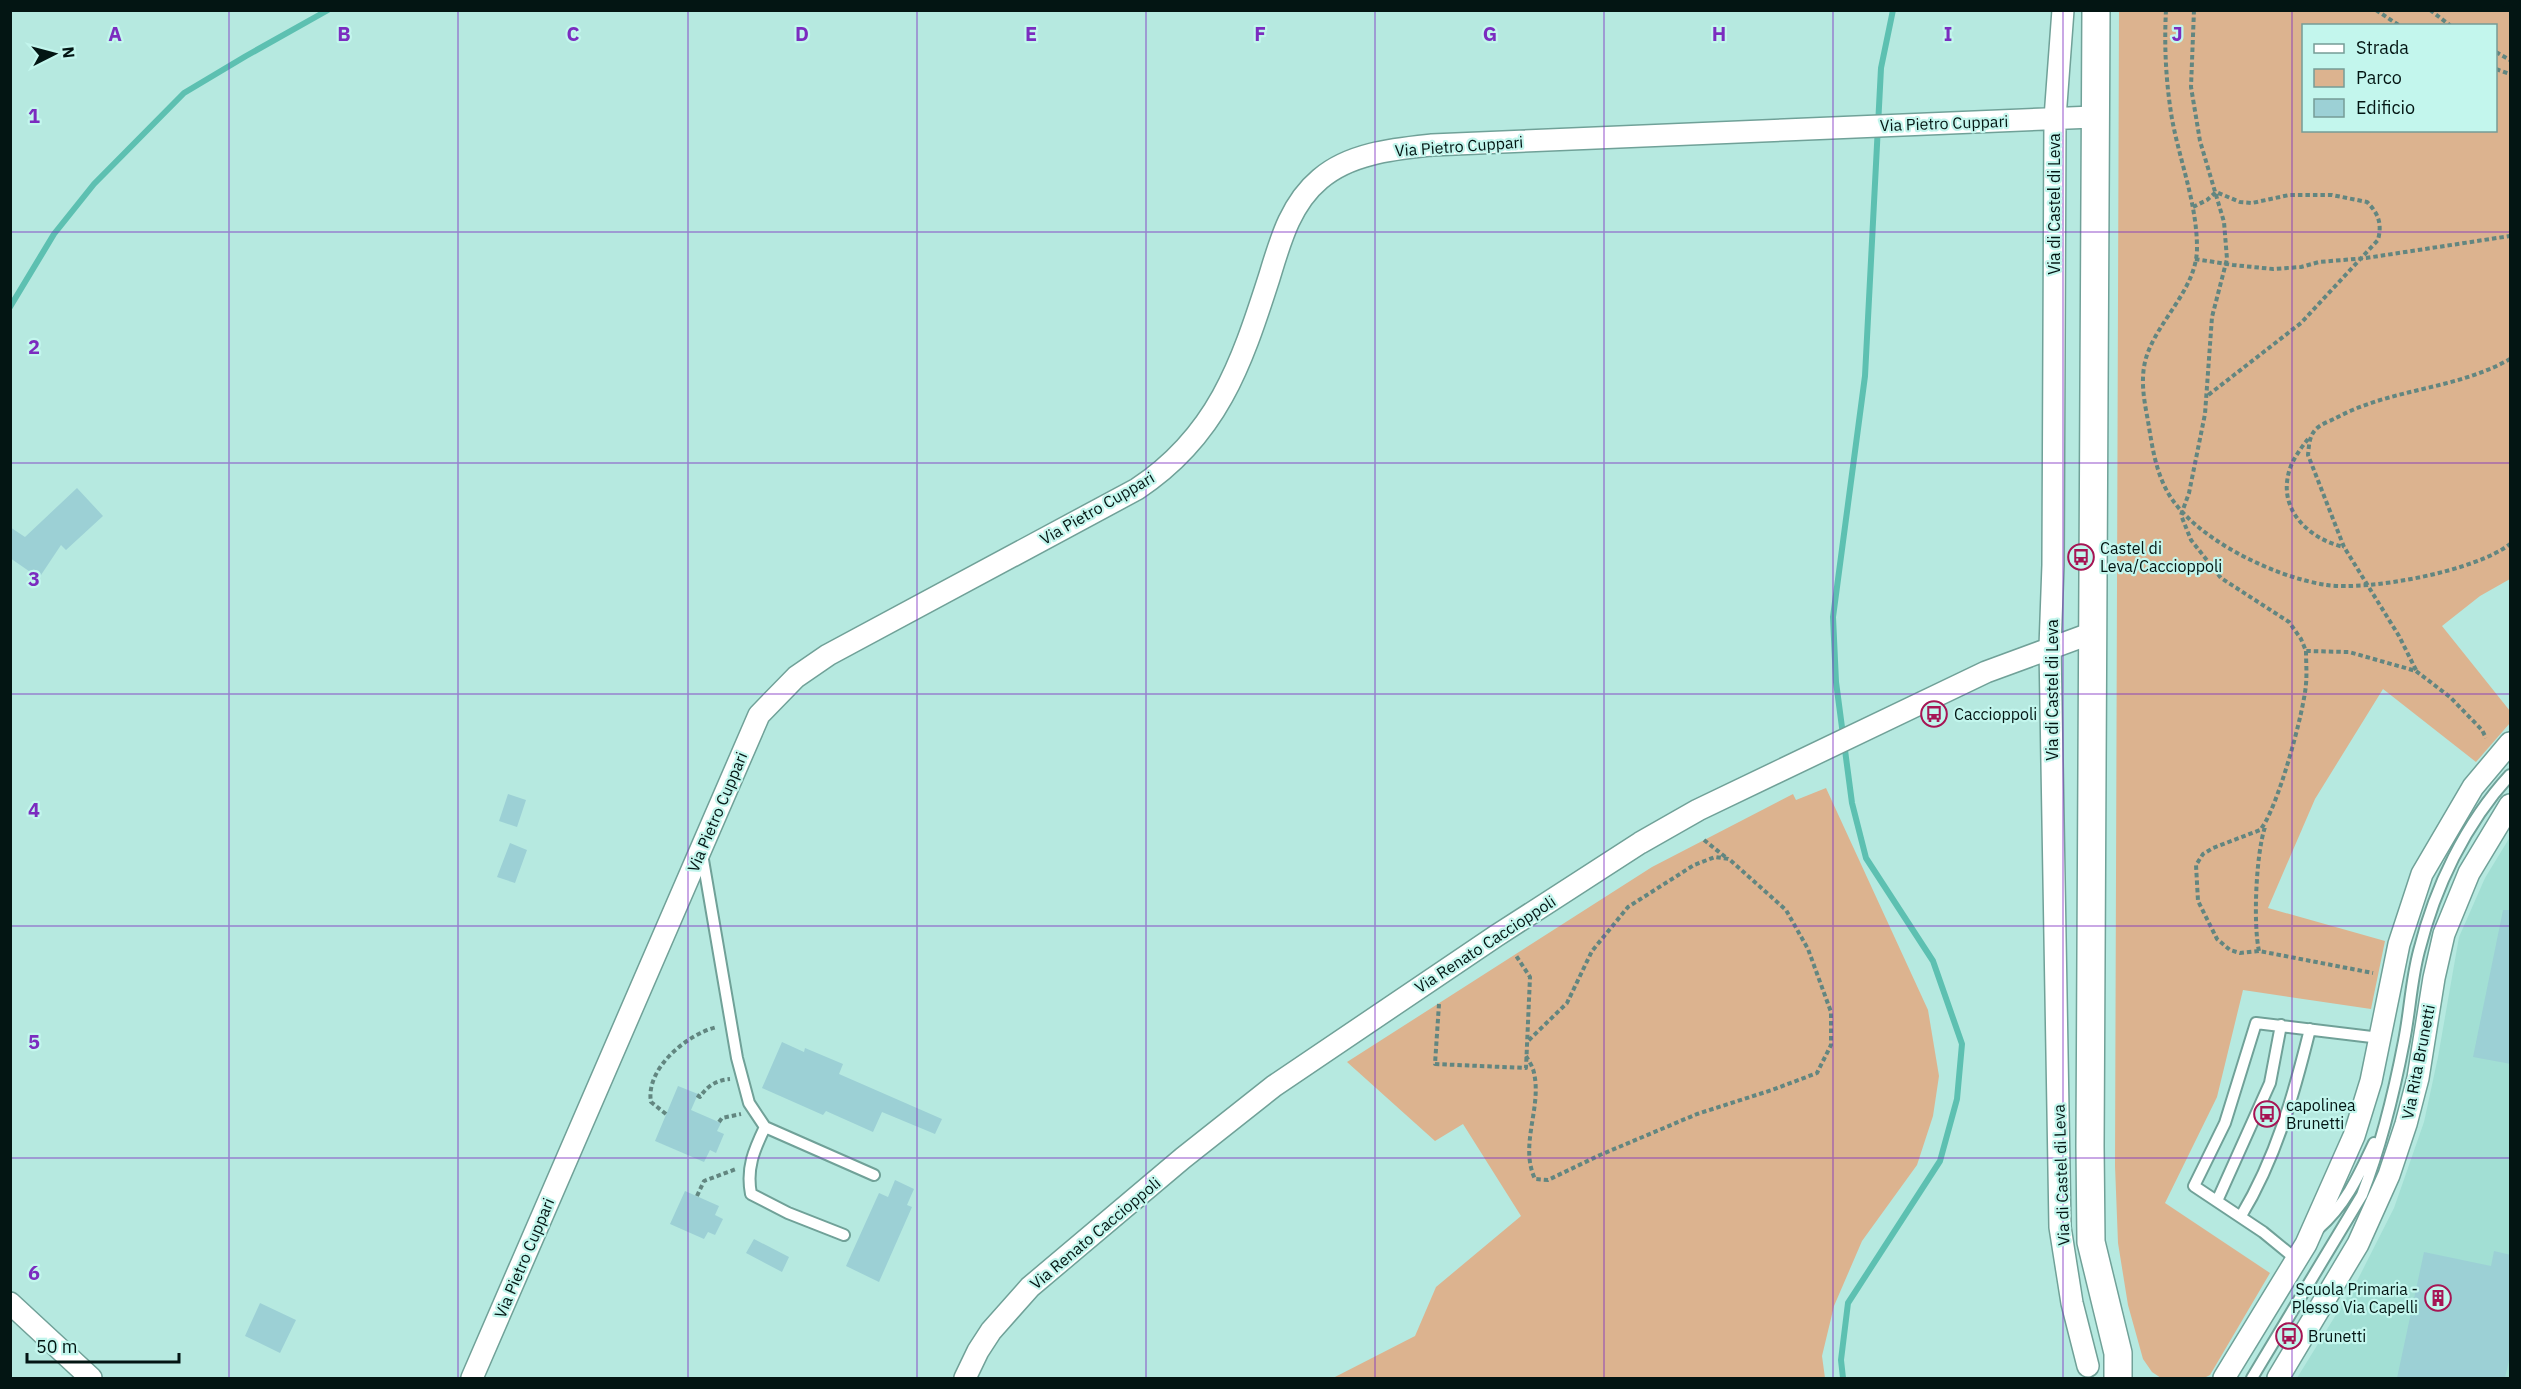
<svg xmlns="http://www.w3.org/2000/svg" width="2521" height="1389" font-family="'IBM Plex Sans',sans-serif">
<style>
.built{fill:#a2dfd4}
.green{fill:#dcb38f;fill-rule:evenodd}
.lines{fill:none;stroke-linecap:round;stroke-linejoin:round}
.stream{stroke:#5dc0b1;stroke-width:6}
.building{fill:#9cd0d5}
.service-casing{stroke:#70a198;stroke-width:14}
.minor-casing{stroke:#70a198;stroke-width:24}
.tertiary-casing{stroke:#70a198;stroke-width:30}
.path{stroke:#628680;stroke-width:4;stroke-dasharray:4.5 3;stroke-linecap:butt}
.service{stroke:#fff;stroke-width:10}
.minor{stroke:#fff;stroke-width:21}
.tertiary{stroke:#fff;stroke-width:27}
.grid{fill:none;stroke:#7b2cbf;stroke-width:1.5;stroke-opacity:0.55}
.labels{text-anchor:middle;stroke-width:4.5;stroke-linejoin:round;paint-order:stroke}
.street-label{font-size:16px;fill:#031513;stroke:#c3f6ed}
.poi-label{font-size:16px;fill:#031513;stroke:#c3f6ed;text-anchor:start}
.grid-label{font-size:20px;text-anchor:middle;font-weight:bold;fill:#7b2cbf;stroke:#c3f6ed;stroke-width:4.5;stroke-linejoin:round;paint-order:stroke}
</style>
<rect width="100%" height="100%" fill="#b6e9e0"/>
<!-- built -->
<path class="built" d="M2510,837V1378H2297L2358,1279L2394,1208L2424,1122L2438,1057L2459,937L2485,878Z"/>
<!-- green -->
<path class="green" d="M2119,11H2510V579L2480,596L2442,626L2510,711V723L2476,762L2383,689L2315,799L2268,908L2385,941L2371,1009L2243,990L2217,1097L2165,1203L2270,1273L2210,1375L2204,1378H2161L2152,1372L2143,1359L2128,1305L2118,1243L2115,1166ZM2304,26H2496V130H2304Z
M1826,788L1928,1010L1939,1076L1933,1116L1917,1165L1862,1241L1834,1306L1822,1356L1825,1378H1333L1415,1336L1436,1287L1521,1216L1463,1124L1435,1141L1347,1062L1652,867L1793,794L1796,800Z"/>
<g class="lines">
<!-- stream -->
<path class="stream" d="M10,307L54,234L94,184L184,93L246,56L328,10
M1843,1378L1841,1360L1848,1303L1940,1161L1957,1099L1962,1044L1933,961L1866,858L1852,803L1836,682L1833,617L1865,376L1881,68L1893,10"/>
</g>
<!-- building -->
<path class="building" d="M77,488L103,516L66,550L61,545L39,578L10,558V527L25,537Z
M508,794L526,800L517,827L499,821Z
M510,843L527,850L515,883L497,877Z
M2503,910H2511V1064L2473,1057Z
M782,1042L804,1052L805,1048L843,1064L839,1074L942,1119L935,1134L882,1112L873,1132L826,1111L823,1115L762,1088Z
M678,1086L698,1094L691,1110L721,1123L717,1131L724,1134L716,1153L710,1150L704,1162L655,1141Z
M895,1180L914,1189L907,1205L912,1207L879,1282L846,1266L879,1193L888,1197Z
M685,1191L719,1206L715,1215L723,1219L715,1235L708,1232L704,1239L670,1224Z
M754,1239L789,1257L782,1272L746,1253Z
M2494,1251L2511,1255V1352L2505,1378H2397L2424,1252L2491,1266Z
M260,1303L296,1320L280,1353L245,1336Z"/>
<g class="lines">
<!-- service casing -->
<g class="service-casing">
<path id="service" d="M702,854L737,1058L749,1103L765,1127L874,1175
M765,1127C754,1150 746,1168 751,1194L788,1213L844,1235
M2217,1201L2270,1083L2281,1025
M2241,1216C2276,1158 2294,1094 2310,1029
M2318,1229C2345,1206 2359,1175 2374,1143
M2296,1259L2263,1232L2194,1186L2225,1123L2256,1023L2380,1038
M2252,1378L2362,1195C2381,1146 2394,1093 2404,1041C2410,1011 2411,981 2419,951C2435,887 2465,824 2510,775"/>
</g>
<!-- minor casing -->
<g class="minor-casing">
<path id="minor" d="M2063,10L2055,118L2053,565L2050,647L2060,1227L2072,1303L2088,1366
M10,1303L91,1378
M472,1378L759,715L796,677L828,655L1137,489C1217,436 1241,365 1269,278C1280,242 1290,204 1320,179C1350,153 1395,149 1432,145L2093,117
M965,1378L978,1351L991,1331L1030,1287L1183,1158L1274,1086L1496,936L1640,843L1698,810L1986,672L2092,633
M2224,1378L2306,1244L2354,1136L2371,1081L2399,944L2422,874L2473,787L2510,743
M2278,1378L2358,1244L2389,1175L2406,1124L2418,1078L2434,978L2444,934L2469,873L2510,805"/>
</g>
<!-- tertiary casing -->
<g class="tertiary-casing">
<path id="tertiary" d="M2096,10L2090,1146L2091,1242L2118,1353V1378"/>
</g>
<!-- path -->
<path class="path" d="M2166,10C2164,47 2166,83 2172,119C2180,162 2197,204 2197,248C2197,289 2157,321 2146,358C2140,379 2144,400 2148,421C2152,445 2155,469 2167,491C2192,538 2276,578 2327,585C2370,591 2476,571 2510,544
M2194,10L2191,87L2200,141L2224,222L2227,259L2212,317L2205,414L2189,493L2181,515L2191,540L2221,578L2289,622L2301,639L2306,651L2349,652L2416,671L2450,697L2482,730L2486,738
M2376,10L2400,26
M2430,10L2451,26
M2496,52L2510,60
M2496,69L2510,74
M2193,207L2207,200L2216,192L2240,202L2252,203L2289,195H2332L2367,202C2379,214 2382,224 2378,240L2301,323L2207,396
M2195,259L2233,265L2273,269L2301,267L2319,262L2366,258L2510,236
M2308,439C2300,449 2290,463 2288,476C2280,513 2312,540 2344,547
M2306,651C2306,662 2307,673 2306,684C2304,712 2277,811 2260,830L2213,848L2203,854L2196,865L2198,901L2217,939L2230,950L2240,953L2259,951L2373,973
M2416,670L2399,636L2344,547L2308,455C2309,446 2309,436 2316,429C2321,424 2330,421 2336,418C2391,388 2456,390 2510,359
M1704,840L1728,859
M2259,951C2253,924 2256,854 2265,827
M1439,1004L1435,1064L1526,1068L1530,977L1515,954
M1526,1056C1529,1061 1533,1067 1534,1073C1542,1108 1519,1145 1535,1179L1548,1180L1600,1155L1697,1114L1772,1090L1817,1073L1831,1045V1012L1808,949L1786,910L1729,859L1715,857L1694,865L1628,907L1592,951L1567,1003L1527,1042
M697,1095L700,1097C707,1086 717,1080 730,1079
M666,1114L651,1102C645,1069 687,1034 717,1027
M719,1122L722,1118L741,1114
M697,1196L704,1181L736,1169"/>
<!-- service -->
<use href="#service" class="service"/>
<!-- minor -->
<use href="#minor" class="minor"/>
<!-- tertiary -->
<use href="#tertiary" class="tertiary"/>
</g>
<!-- grid -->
<path class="grid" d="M229,10V1378M458,10V1378M688,10V1378M917,10V1378M1146,10V1378M1375,10V1378M1604,10V1378M1833,10V1378M2063,10V1378M2292,10V1378M10,232H2510M10,463H2510M10,694H2510M10,926H2510M10,1158H2510"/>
<!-- icons -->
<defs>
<g id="bus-ring" transform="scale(1.35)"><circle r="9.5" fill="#c3f6ed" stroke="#a61554" stroke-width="1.5"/><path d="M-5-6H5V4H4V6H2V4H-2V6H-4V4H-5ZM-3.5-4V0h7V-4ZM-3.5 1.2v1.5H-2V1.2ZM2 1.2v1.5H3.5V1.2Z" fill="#a61554"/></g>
<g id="building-ring" transform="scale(1.35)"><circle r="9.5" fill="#c3f6ed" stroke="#a61554" stroke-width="1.5"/><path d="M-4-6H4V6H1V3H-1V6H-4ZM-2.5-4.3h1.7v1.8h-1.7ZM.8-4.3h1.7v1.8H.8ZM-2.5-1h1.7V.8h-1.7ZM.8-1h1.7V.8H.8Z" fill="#a61554"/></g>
</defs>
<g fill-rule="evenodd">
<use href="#bus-ring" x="2081" y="557"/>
<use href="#bus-ring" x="1934" y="714"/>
<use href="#bus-ring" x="2267" y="1114"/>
<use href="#building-ring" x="2438" y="1298"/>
<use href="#bus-ring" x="2289" y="1336"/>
</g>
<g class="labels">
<!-- street labels -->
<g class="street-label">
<text transform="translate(1944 123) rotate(-2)" y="6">Via Pietro Cuppari</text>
<text transform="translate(1459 146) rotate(-4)" y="6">Via Pietro Cuppari</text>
<text transform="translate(2054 204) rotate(-90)" y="6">Via di Castel di Leva</text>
<text transform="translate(1097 508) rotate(-30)" y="6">Via Pietro Cuppari</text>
<text transform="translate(2052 690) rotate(-90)" y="6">Via di Castel di Leva</text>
<text transform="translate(717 812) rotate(-67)" y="6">Via Pietro Cuppari</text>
<text transform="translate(1485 944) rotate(-33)" y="6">Via Renato Caccioppoli</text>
<text transform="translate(2418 1062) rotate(-79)" y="6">Via Rita Brunetti</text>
<text transform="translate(2061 1175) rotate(-92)" y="6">Via di Castel di Leva</text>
<text transform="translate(1095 1233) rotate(-40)" y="6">Via Renato Caccioppoli</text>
<text transform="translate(524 1258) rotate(-67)" y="6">Via Pietro Cuppari</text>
</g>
<!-- poi labels -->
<g class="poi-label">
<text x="2100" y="554">Castel di<tspan x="2100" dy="18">Leva/Caccioppoli</tspan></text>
<text x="1954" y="720">Caccioppoli</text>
<text x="2286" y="1111">capolinea<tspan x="2286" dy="18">Brunetti</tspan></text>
<text x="2418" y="1295" text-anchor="end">Scuola Primaria -<tspan x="2418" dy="18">Plesso Via Capelli</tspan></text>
<text x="2308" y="1342">Brunetti</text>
</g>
</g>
<g class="grid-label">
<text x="115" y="41">A</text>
<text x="344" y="41">B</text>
<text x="573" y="41">C</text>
<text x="802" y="41">D</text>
<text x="1031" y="41">E</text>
<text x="1260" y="41">F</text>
<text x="1490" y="41">G</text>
<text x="1719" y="41">H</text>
<text x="1948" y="41">I</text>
<text x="2177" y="41">J</text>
<text x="34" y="123">1</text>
<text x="34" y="354">2</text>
<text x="34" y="586">3</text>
<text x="34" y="817">4</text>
<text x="34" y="1049">5</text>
<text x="34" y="1280">6</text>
</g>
<!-- border -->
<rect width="2521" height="1389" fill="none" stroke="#031513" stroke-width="24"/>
<!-- legend -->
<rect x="2302" y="24" width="195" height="108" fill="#c3f6ed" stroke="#769c96" stroke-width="1.5"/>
<rect x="2314" y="44" width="30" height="9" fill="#ffffff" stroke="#769c96" stroke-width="1.5"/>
<text x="2356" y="54" font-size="18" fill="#031513">Strada</text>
<rect x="2314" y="69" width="30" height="18" fill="#dcb38f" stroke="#769c96" stroke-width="1.5"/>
<text x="2356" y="84" font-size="18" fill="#031513">Parco</text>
<rect x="2314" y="99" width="30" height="18" fill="#9cd0d5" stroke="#769c96" stroke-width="1.5"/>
<text x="2356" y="114" font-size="18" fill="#031513">Edificio</text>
<!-- north arrow -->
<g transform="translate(54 54) rotate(84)" stroke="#c3f6ed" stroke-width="4.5" paint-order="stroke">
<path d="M0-4.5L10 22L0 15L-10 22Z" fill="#031513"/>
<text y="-9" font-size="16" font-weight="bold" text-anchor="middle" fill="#031513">N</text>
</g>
<!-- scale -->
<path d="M27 1353v9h152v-9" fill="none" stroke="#031513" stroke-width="3"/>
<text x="36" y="1353" font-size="18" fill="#031513" stroke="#c3f6ed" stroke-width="4.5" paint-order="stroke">50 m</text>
</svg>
